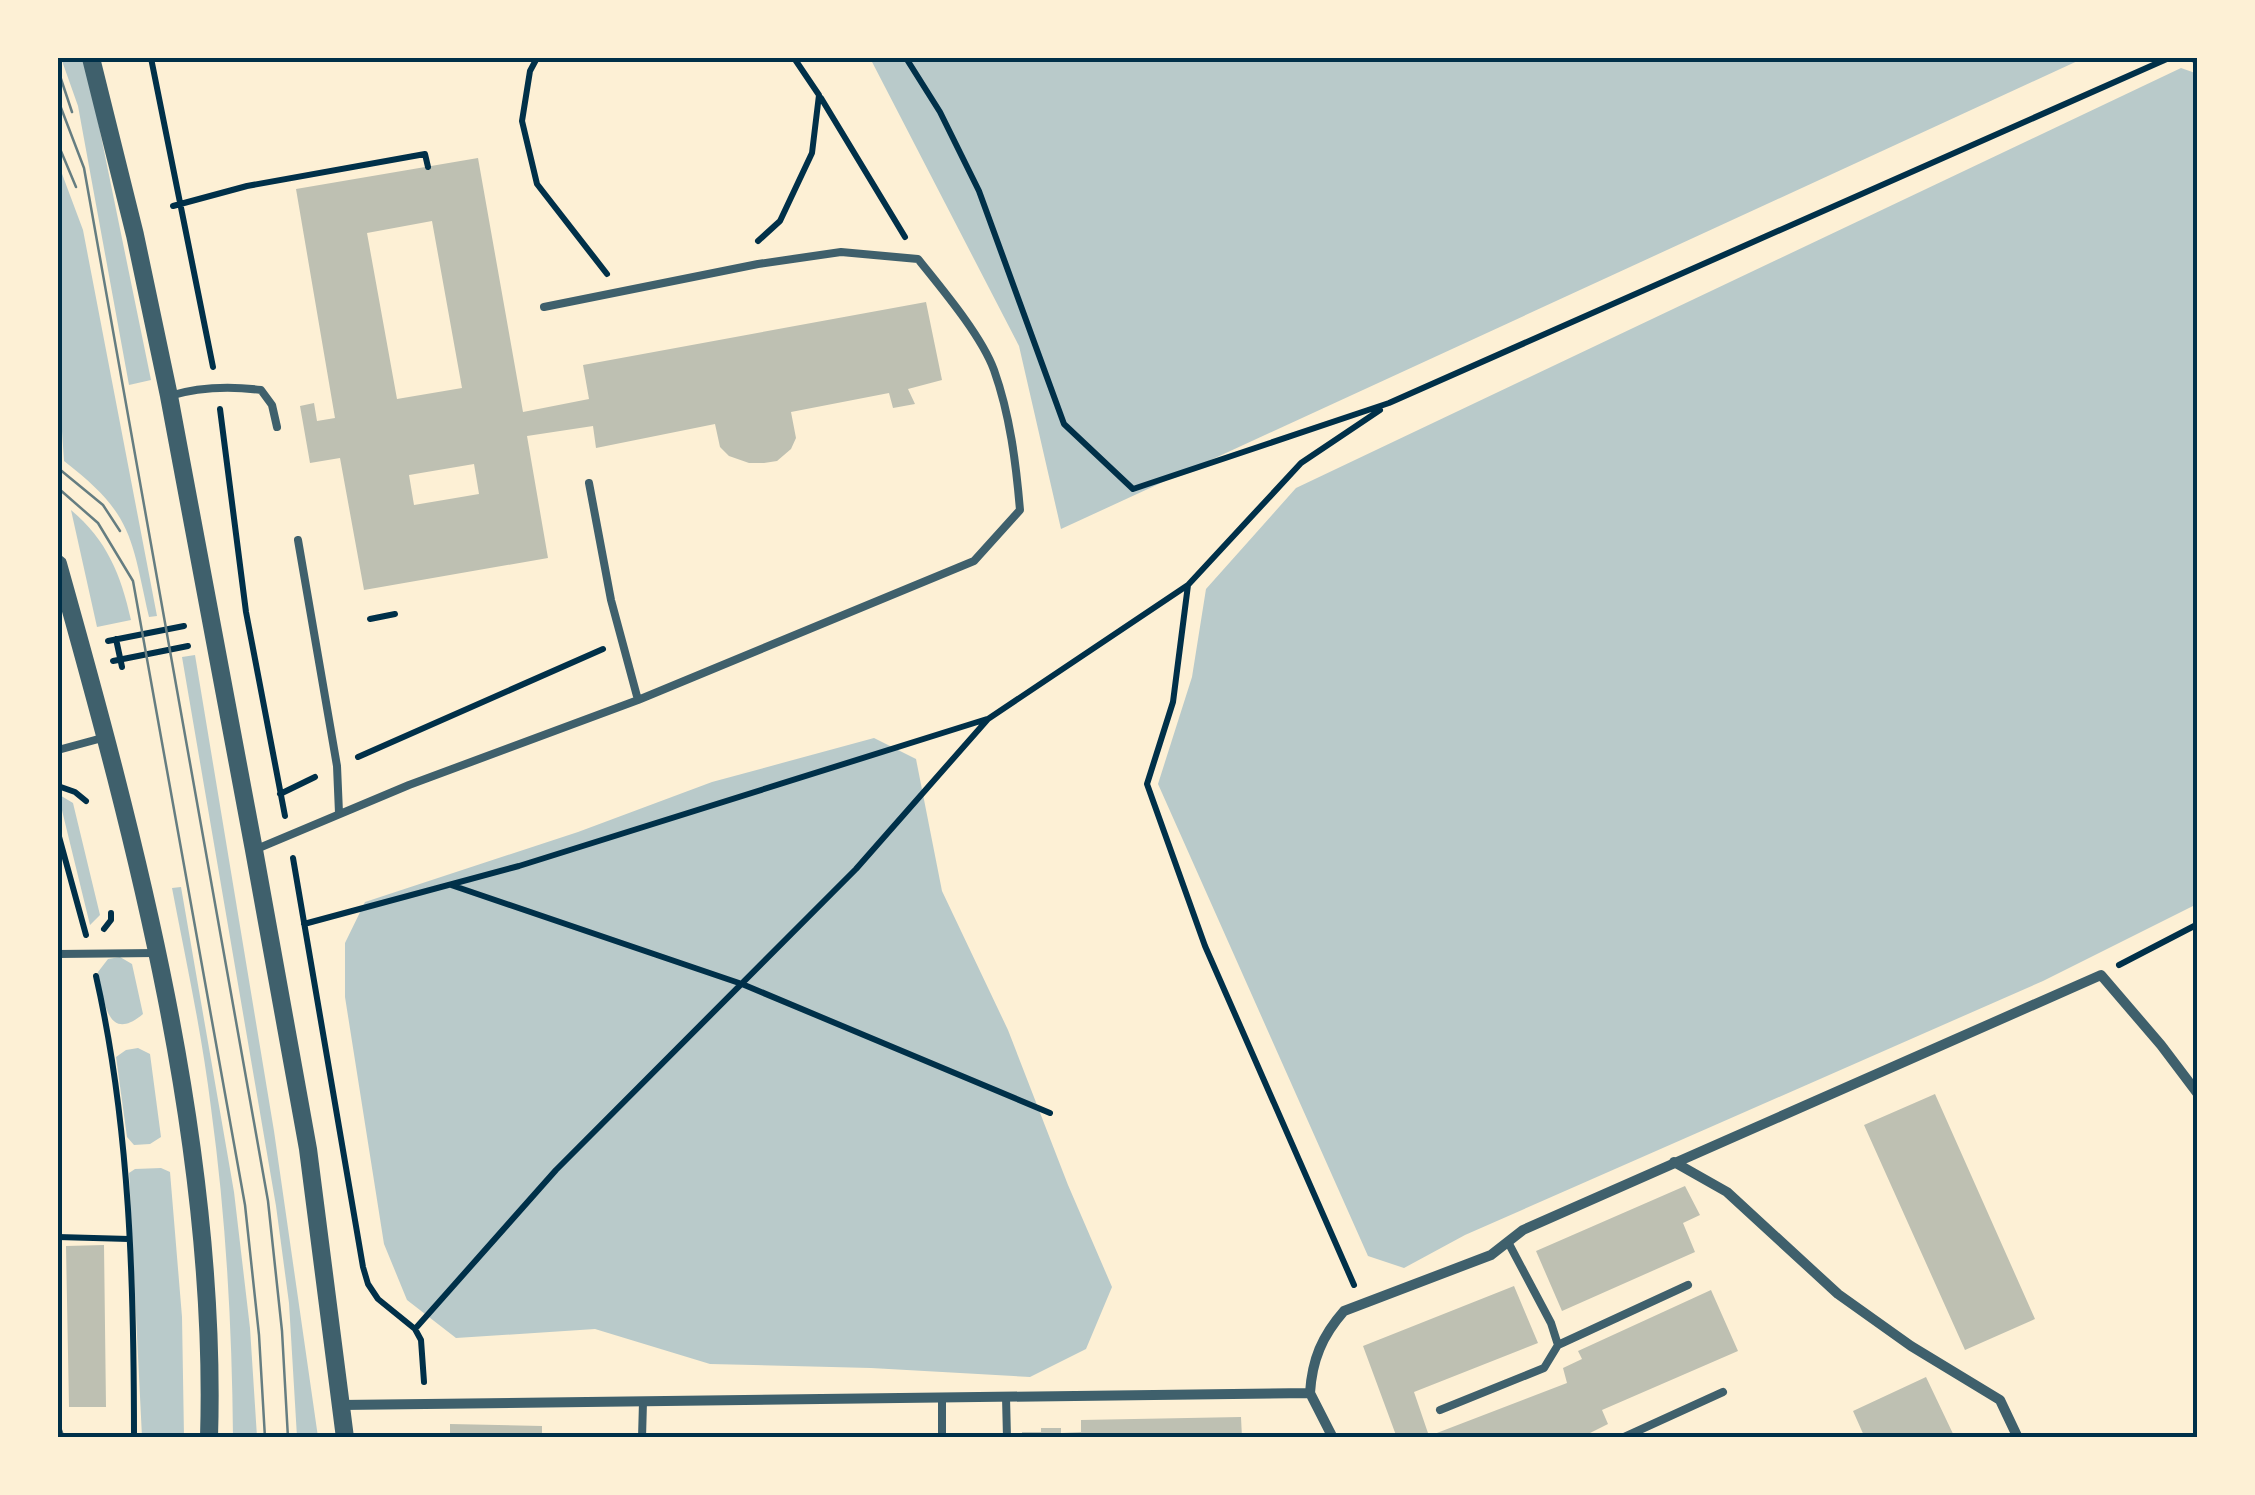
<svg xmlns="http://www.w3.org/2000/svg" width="2255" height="1495" font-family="'Noto Serif',serif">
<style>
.green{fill:#b9caca}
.building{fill:#bec0b2;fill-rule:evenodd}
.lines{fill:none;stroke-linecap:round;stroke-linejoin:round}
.path{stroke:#003049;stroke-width:6}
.service{stroke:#3f606c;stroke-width:8}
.minor{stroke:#3f606c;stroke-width:10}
.tertiary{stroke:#3f606c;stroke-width:18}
.tram{stroke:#657d81;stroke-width:2.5}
.neatline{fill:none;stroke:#003049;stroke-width:4}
</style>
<rect width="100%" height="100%" fill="#fdf0d5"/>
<!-- green -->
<path class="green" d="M61,58H85L151,380L129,385L78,106Z
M870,58H2084L1061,529L1019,346Z
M2181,68L2198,74L2197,904L2043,981L1465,1235L1404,1268L1368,1256L1158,784L1192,677L1206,589L1296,488Z
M58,163L83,230L157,616L149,617C131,537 133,514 64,461L58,371Z
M71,510C107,540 121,575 131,620L97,627Z
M195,655L274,1131L318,1437H297L289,1303L276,1206L182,657Z
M874,738L916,759L942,891L1008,1030L1068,1185L1112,1287L1086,1349L1030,1377L871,1368L710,1364L595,1329L456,1338L407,1300L384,1244L345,997V943L365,902L578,832L712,782Z
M58,794L73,803L100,915L90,925Z
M181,887L234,1192L250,1328L257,1437H233C232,1327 226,1217 211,1108C202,1034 186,961 172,888Z
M120,957L132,964L143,1014C106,1045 104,998 98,972L108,959Z
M138,1048L150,1054L161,1137L150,1144L134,1145L127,1137L116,1057L126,1050Z
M161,1168L170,1172L182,1317L184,1437H142L129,1173L135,1169Z"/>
<!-- building -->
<path class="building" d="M478,158L523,412L589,399L583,365L926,302L942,380L908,389L915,404L893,408L889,393L791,412L796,438L791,449L777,461L764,463H749L729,456L720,447L715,424L596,448L593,426L527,436L548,558L364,590L340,458L310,463L303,423L300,406L314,403L317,421L335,418L296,189ZM432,221L462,388L397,399L367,233ZM474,464L479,494L414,505L409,475Z
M1935,1094L2035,1319L1965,1350L1864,1125Z
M1685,1186L1700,1215L1683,1223L1695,1252L1562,1311L1536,1251Z
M104,1245L106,1407H69L66,1246Z
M1514,1286L1538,1343L1414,1392L1429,1436L1567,1383L1563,1368L1582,1359L1578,1351L1711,1290L1738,1351L1602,1410L1608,1424L1590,1433L1592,1438H1397L1363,1346Z
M1926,1377L1955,1438H1865L1853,1411Z
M1241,1417L1242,1438H1022V1432H1041V1428H1061V1433L1081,1432V1420Z
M450,1424L542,1426V1438H450Z"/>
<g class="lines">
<!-- path -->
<path class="path" d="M151,58L213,367
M537,58L530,71L522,121L537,184L607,274
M906,58L940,112L979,191L1064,424L1133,489L1389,403L2169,58
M2189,58L2198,61
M821,98L905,237
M173,206L247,186L425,154L428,167
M758,241L780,221L812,153L819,95L794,58
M220,409L246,612L285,816
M1188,585L1173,702L1147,784L1205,946L1354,1285
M370,619L395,614
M116,639L122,667
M108,641L184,626
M113,661L188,646
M358,757L603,649
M58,786L75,792L86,801
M280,794L315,777
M58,833L86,935
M293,858L363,1267L368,1284L378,1299L415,1329L421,1340L424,1382
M451,885L742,984L1050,1113
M304,924L519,866L987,719
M104,929L111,920V913
M2119,965L2198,924
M96,976C130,1126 134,1284 134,1438
M58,1237L129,1239
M415,1329L556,1170L856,869L988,719L1188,585L1301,463L1380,410"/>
<!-- service -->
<path class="service" d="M169,396C199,387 230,386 261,390L272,405L277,427
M589,483L611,600L638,700
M298,540L337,766L339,813
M58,750L106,737
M254,850L409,785L638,700L974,561L1020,510C1016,463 1010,415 994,370C981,335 942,289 918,259L841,252L758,264L544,307
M58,954L156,953
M1558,1345L1688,1285
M1006,1397L1007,1438
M942,1399V1438
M1440,1410L1544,1368L1558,1345L1551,1323L1508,1242
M58,1430L61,1438
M642,1438L643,1402
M1622,1438L1723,1392"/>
<!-- minor -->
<path class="minor" d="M1674,1162L1727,1192L1838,1294L1911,1346L2000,1400L2018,1438
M1310,1393L1333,1438
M341,1405L1310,1393C1312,1360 1322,1336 1344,1311L1491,1255L1523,1230L2101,975L2161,1045L2198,1094"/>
<!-- tertiary -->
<path class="tertiary" d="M91,58L135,235L169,396L254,850L308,1149L345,1438
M58,564C136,841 218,1148 209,1438"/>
<!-- tram -->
<path class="tram" d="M58,70L72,112
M58,100L84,168L268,1201L282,1331L288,1438
M58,144L76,187
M58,468L103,505L120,531
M58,488L98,523L133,581L245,1205L259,1335L265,1438"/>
</g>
<!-- border -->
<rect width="2255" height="1495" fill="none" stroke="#fdf0d5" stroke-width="120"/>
<rect x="60" y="60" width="2135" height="1375" class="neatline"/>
</svg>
